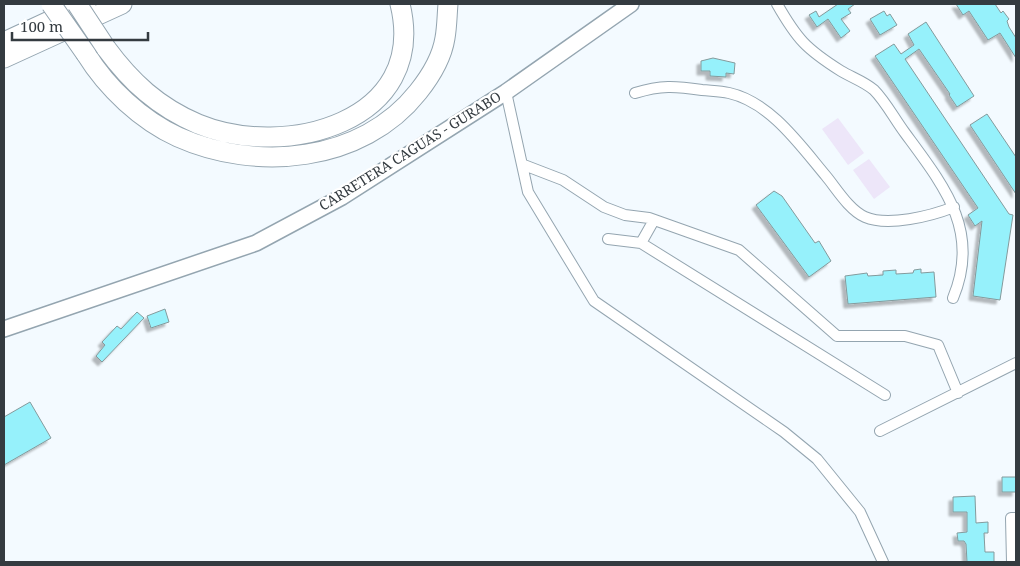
<svg xmlns="http://www.w3.org/2000/svg" width="1020" height="566" font-family="'Noto Serif',serif">
<style>
.green{fill:#ede6f9}
.building{fill:#96f1fb;stroke:#849a9c;filter:url(#shadow)}
.lines{fill:none;stroke-linecap:round;stroke-linejoin:round}
.minor-casing{stroke:#94a5b0;stroke-width:12}
.secondary-casing{stroke:#94a5b0;stroke-width:18}
.motorway-casing{stroke:#94a5b0;stroke-width:21}
.minor{stroke:#fff;stroke-width:10}
.secondary{stroke:#fff;stroke-width:15}
.motorway{stroke:#fff;stroke-width:19}
.motorway-bridge-casing{stroke:#94a5b0;stroke-width:21;stroke-linecap:butt}
.motorway-bridge{stroke:#fff;stroke-width:19}
.labels{text-anchor:middle;stroke-width:4.5;stroke-linejoin:round;paint-order:stroke}
.street-label{font-size:14px;fill:#343b40;stroke:#fff}
</style>
<defs>
<filter id="shadow"><feDropShadow dx="-4" dy="4" stdDeviation="1" flood-color="#0004"/></filter>
</defs>
<rect width="100%" height="100%" fill="#f3faff"/>
<!-- green -->
<path class="green" d="M838,118L864,153L848,165L822,129Z
M869,159L890,187L874,199L853,170Z"/>
<!-- building -->
<path class="building" d="M838,4H855L848,9L851,13L841,19L850,31L841,38L828,19L817,27L809,15L816,11L819,17Z
M956,4H995L1001,13L1003,11L1009,19L1007,21L1009,27L1016,38V58L1000,33L988,40L969,11L963,15Z
M884,11L887,16L890,14L897,25L880,35L870,19Z
M926,22L974,96L957,107L949,95L950,94L919,49L905,59L1009,214L1013,215L1000,300L973,296L982,221L975,226L968,215L978,208L875,56L894,44L901,54L914,45L908,34Z
M713,58L735,63L734,74L726,73V77L710,76V71H701V61Z
M987,114L1016,157V194L970,125Z
M774,191L782,196L815,243L819,241L831,261L809,277L756,205Z
M921,269V273L934,272L936,297L848,304L845,276L867,273L868,276L883,275V271L896,270V274L913,273L914,270Z
M165,309L169,322L151,328L147,316Z
M137,312L144,318L102,362L96,356L105,345L102,342L117,326L121,329Z
M30,402L51,438L4,465V417Z
M1002,477H1016V492H1002Z
M975,496L976,523L988,522V533H984L985,552H994V562H967L966,544L964,541H958L957,533L967,532V512H953V497Z"/>
<g class="lines">
<!-- minor casing -->
<g class="minor-casing">
<path id="minor" d="M777,4C797,39 806,49 841,71C851,77 865,82 874,90C886,102 895,120 905,133C944,186 981,231 953,298
M506,92L528,192L594,301L784,432L817,459L860,512L883,562
M635,93C661,85 675,86 702,90C711,91 720,91 729,93C770,102 800,145 826,176C836,188 849,210 865,217C888,227 931,216 954,207
M524,165L563,180L604,207L625,215L649,218L739,250L837,336H905L938,345L958,393
M608,239L641,243L885,395
M641,243L654,220
M880,431L1016,363
M1012,562L1011,518H1016"/>
</g>
<!-- secondary casing -->
<g class="secondary-casing">
<path id="secondary" d="M4,329L256,243L342,197L506,92L631,4"/>
</g>
<!-- motorway casing -->
<g class="motorway-casing">
<path id="motorway" d="M4,42L86,4
M106,48C131,82 158,107 198,124C285,160 429,122 400,4
M86,54C107,88 141,120 178,137C256,172 362,163 418,92C430,77 442,57 445,38C447,27 447,15 448,4
M4,58L122,4"/>
</g>
<!-- minor -->
<use href="#minor" class="minor"/>
<!-- secondary -->
<use href="#secondary" class="secondary"/>
<!-- motorway -->
<use href="#motorway" class="motorway"/>
<!-- motorway-bridge casing -->
<g class="motorway-bridge-casing">
<path id="motorway-bridge" d="M51,4L86,54
M77,4L106,48"/>
</g>
<!-- motorway-bridge -->
<use href="#motorway-bridge" class="motorway-bridge"/>
</g>
<g class="labels">
<!-- street labels -->
<g class="street-label">
<text transform="translate(410 151) rotate(-32)" y="5">CARRETERA CAGUAS - GURABO</text>
</g>
</g>
<!-- border -->
<rect width="1020" height="566" fill="none" stroke="#343b40" stroke-width="10"/>
<!-- scale -->
<path d="M12 32v8h136v-8" fill="none" stroke="#343b40" stroke-width="2.5"/>
<text x="20" y="32" font-size="15" fill="#343b40" stroke="#ffffff" stroke-width="4" paint-order="stroke">100 m</text>
</svg>
